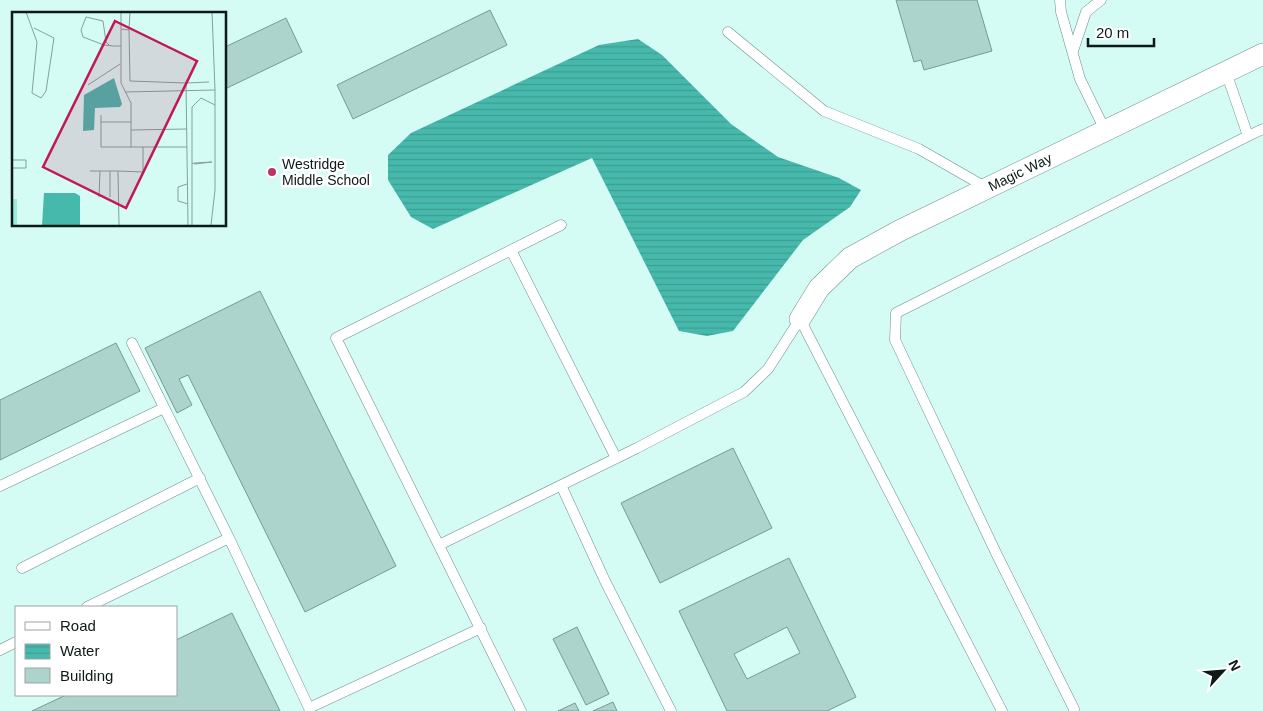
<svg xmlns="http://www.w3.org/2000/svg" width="1263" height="711" font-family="Arial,sans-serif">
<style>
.water{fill:url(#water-rules)}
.building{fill:#add3cd;stroke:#769a94;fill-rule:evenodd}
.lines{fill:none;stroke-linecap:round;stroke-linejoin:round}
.lane-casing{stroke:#6c908a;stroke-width:11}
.street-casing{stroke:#6c908a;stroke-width:22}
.lane{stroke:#fff;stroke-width:10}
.street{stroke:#fff;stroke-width:21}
.poi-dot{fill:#bf3263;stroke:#fff;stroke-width:2}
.labels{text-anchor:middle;stroke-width:5;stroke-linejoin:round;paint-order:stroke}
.poi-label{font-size:14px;fill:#0c1a18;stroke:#fff;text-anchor:start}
.street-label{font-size:14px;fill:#0c1a18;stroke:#fff}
.inset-road{fill:none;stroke:#84a19c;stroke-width:1}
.view{fill:#c2185b;fill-opacity:0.15;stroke:#c2185b;stroke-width:2.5}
.inset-edge{fill:none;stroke:#0c1a18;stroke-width:2.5}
</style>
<defs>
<pattern id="water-rules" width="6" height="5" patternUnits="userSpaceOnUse" patternTransform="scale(1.25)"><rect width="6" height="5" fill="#47b9ac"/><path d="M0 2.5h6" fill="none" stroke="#3d9e93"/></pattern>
</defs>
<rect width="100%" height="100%" fill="#d4fbf4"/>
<!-- water -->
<path class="water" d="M638,39L662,55L731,124L778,157L839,178L861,190L850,207L803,240L733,331L707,336L679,331L592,158L433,229L411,217L388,180V155L411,133L599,45Z"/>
<!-- building -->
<path class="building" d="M896,0H977L992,51L924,70L921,60L914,62Z
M490,10L507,45L353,119L337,85Z
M286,18L302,52L225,89V47Z
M260,291L396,566L305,612L188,375L179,379L192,405L177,413L145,348Z
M116,343L140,391L0,460V400Z
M733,448L772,528L660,583L621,503Z
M789,558L856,697L827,711H727L679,611ZM787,627L800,653L747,679L734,654Z
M232,613L280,711H32L66,695H176V640Z
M577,627L609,694L586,705L553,639Z
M613,702L617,711H593Z
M575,703L579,711H558Z"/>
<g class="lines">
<!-- lane casing -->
<g class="lane-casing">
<path id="lane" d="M1060,0L1061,12L1080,79L1105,130
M728,32L824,111L919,149L987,188
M1073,51L1086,12L1101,0
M1248,136L1263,129
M511,250L616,458
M800,319L1002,711
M132,343L229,538
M561,485L605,581L671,711
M0,486L164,408
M439,545L637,448L744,392L768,369L800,319
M22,568L200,478
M87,607L229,538L309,708L481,628
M0,650L16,642
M1074,709L997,555L895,340L896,313L1248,136L1226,72
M521,711L336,338L561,225"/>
</g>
<!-- street casing -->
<g class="street-casing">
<path id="street" d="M800,319L819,288L850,258L899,231L1263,54"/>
</g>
<!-- lane -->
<use href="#lane" class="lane"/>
<!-- street -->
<use href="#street" class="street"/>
</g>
<!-- markers -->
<circle class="poi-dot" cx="272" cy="172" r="5"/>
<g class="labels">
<!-- poi labels -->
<g class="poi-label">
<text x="282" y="169">Westridge<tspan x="282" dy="16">Middle School</tspan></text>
</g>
<!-- street labels -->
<g class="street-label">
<text transform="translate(1020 172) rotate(-26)" y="5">Magic Way</text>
</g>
</g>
<!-- overview -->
<g transform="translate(12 12)">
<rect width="214" height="214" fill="#d4fbf4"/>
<path d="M0,187H5V213H0Z" fill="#9aece0"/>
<path d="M102,66L110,92L108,95L83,96L82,118L71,119L72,83ZM32,181H63L68,184V213H30Z" fill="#47b9ac"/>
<path class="inset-road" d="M14,0L25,30L20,81L29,86L34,79L42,26L22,16M109,0V71L119,91V135M200,0L203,78M109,17L117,18L118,69L174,71M117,18L118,0M98,34L94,30L91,9L74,5L69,18L71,25L92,33L101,34H109M76,73L108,52M113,80L203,78V178L199,213M89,103V135H175M89,110H119M119,118L175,117M0,148H14V156H0M180,151L183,152L200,150L182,151M78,159H106M98,159V185M175,172L166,175V189L176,192M87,185L88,159M107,213L106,159L131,160V135M176,213L174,71L197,70M180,213V95L189,86L203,93"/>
<path class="view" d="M103,9L185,49L114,196L31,155Z"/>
<rect width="214" height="214" class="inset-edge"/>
</g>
<!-- legend -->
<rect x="15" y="606" width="162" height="90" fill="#ffffff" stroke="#9ea3a3"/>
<rect x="25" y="622" width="25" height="8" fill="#ffffff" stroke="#9ea3a3"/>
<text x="60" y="631" font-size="15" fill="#0c1a18">Road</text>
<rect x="25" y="644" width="25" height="15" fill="url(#water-rules)" stroke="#9ea3a3"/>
<text x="60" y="656" font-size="15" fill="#0c1a18">Water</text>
<rect x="25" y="668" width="25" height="15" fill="#add3cd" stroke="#9ea3a3"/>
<text x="60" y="681" font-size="15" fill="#0c1a18">Building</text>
<!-- north arrow -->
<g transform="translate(1223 671) rotate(64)" stroke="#ffffff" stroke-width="4" paint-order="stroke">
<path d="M0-4L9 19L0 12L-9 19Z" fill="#0c1a18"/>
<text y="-8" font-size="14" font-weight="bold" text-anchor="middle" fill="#0c1a18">N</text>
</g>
<!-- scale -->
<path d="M1088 38v8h66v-8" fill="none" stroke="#0c1a18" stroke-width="2.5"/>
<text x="1096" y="38" font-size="15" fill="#0c1a18" stroke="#ffffff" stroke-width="4" paint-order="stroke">20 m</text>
</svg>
